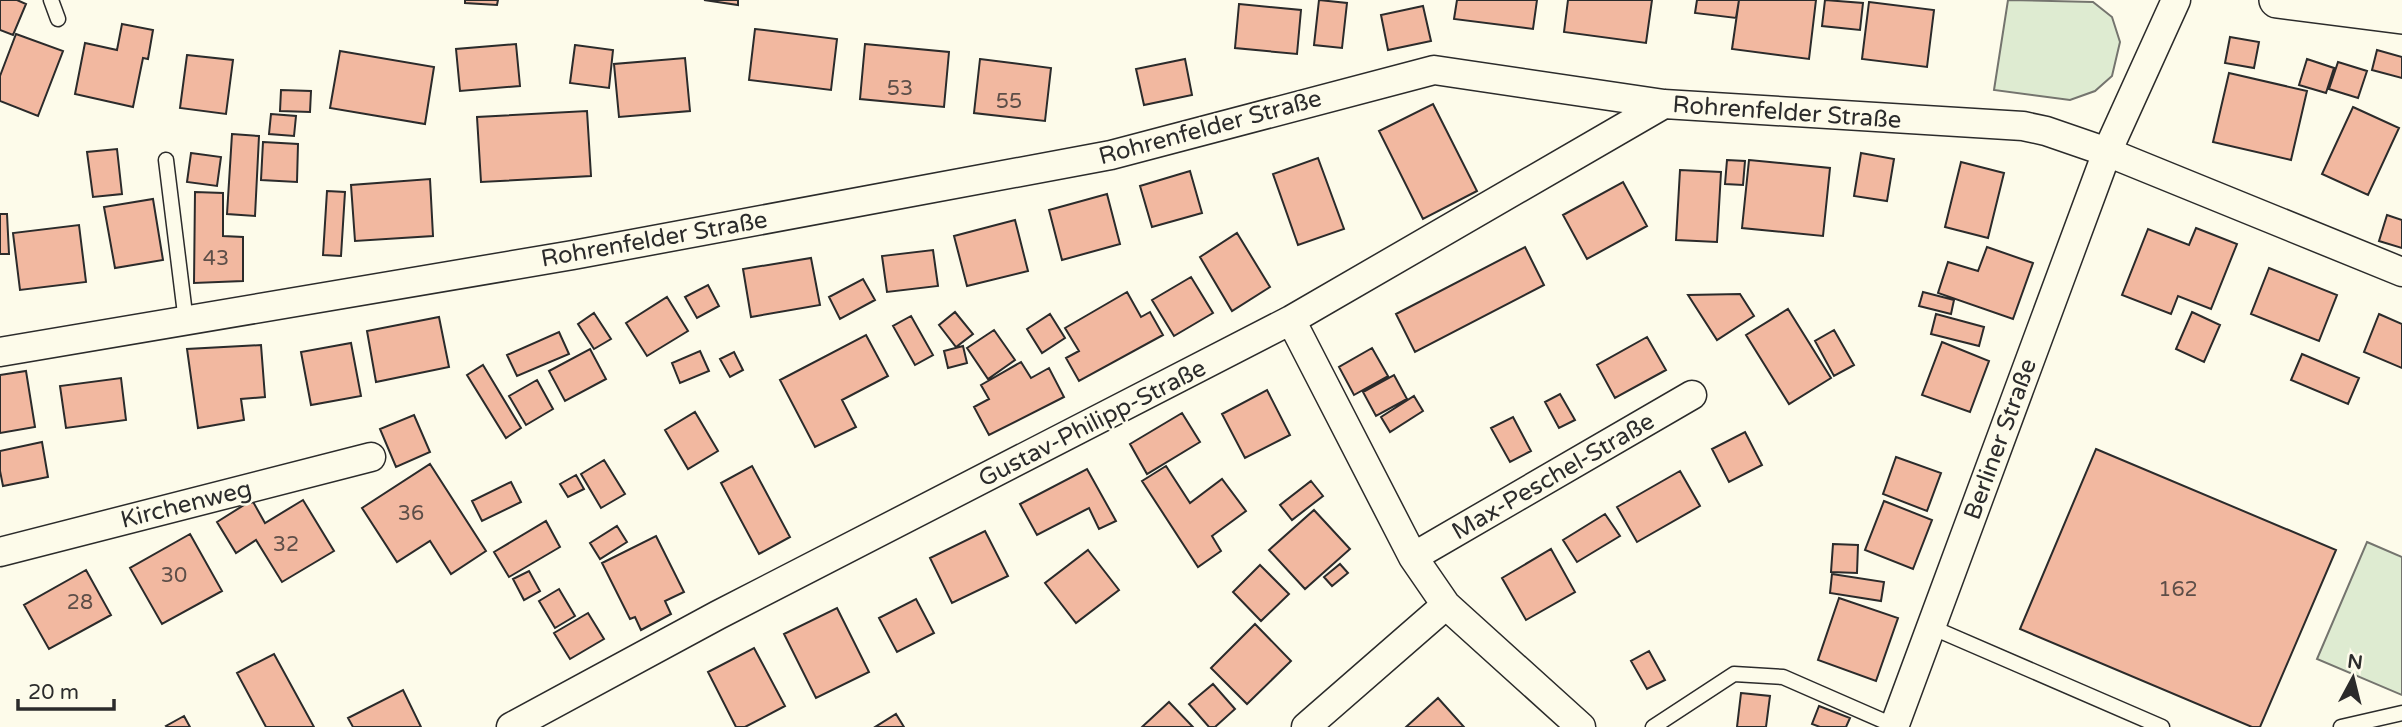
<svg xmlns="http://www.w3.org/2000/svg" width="2402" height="727" font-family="'Varela Round',sans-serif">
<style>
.green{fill:#deebd1;stroke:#74746e;stroke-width:2}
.building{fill:#f2b8a0;stroke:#2b2b2b;stroke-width:2}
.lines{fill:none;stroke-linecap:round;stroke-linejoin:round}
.service-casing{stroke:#2b2b2b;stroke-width:17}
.minor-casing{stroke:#2b2b2b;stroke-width:31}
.tertiary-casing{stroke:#2b2b2b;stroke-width:38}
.service{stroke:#fdfbea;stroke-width:14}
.minor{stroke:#fdfbea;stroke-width:28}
.tertiary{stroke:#fdfbea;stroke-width:35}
.labels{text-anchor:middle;stroke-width:5;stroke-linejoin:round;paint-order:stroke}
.number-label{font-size:21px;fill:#5d4e48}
.street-label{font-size:24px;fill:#2b2b2b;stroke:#fdfbea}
</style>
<rect width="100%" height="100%" fill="#fdfbea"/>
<!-- green -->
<path class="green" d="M2008,0L2093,2L2112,17L2120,42L2112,76L2095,91L2070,100L1994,90Z
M2367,542L2402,557V695L2317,659Z"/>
<!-- building -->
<path class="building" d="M0,0H17L26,4L13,35L0,30Z
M465,0H498L497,5L465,3Z
M704,0H738V5Z
M1319,0L1347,3L1342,48L1314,45Z
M1457,0H1537L1533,29L1454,19Z
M1568,0H1652L1646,43L1564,32Z
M1697,0H1739L1736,18L1695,13Z
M1739,0H1816L1809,59L1732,49Z
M1825,0L1863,3L1860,30L1822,26Z
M1869,2L1934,10L1927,67L1862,59Z
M1239,4L1301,10L1297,54L1235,48Z
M1423,6L1431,41L1388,50L1381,15Z
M122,24L153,30L148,59L143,58L133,107L75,94L85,43L117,50Z
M755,29L837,39L831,90L749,80Z
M16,34L63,51L38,116L0,101V76Z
M2230,37L2259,42L2254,68L2225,63Z
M516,44L520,86L460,91L456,49Z
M865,44L949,52L944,107L860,99Z
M575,45L613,50L609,88L570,83Z
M2377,50L2402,57V78L2372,70Z
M340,51L434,67L425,124L330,108Z
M187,55L233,60L226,114L180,108Z
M685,58L690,111L619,117L614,64Z
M980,59L1051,68L1045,121L974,113Z
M1185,59L1192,95L1144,105L1136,69Z
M2307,59L2334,68L2326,93L2299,85Z
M2338,62L2367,71L2358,98L2329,89Z
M2229,73L2307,91L2291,160L2213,142Z
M281,90L311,91L310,112L280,111Z
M1433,104L1477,191L1423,219L1379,131Z
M2353,107L2399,128L2368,195L2322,174Z
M587,111L591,176L481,182L477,117Z
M271,114L296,116L294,136L269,134Z
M232,134L259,136L255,216L227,214Z
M263,142L298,144L297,182L261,180Z
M117,149L122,194L93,197L87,152Z
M191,153L221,157L217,186L187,182Z
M1861,153L1894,159L1887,201L1854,196Z
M1318,158L1344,229L1298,245L1273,174Z
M1727,160L1745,161L1743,185L1725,184Z
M1749,160L1830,168L1823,236L1742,228Z
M1961,162L2004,173L1988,238L1945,227Z
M1680,170L1721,172L1717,242L1676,240Z
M1190,171L1202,213L1152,227L1140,186Z
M430,179L433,236L355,241L351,185Z
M1623,182L1647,226L1587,259L1563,215Z
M327,191L345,192L341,256L323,255Z
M195,192L223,193V236L243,237V281L194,283Z
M1107,194L1120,244L1062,260L1049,210Z
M153,199L163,260L115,268L104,207Z
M0,214H7L9,254H0Z
M2387,215L2402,220V248L2379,241Z
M1015,220L1028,271L967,286L954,236Z
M79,225L86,282L20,290L13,233Z
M2196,228L2237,244L2211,309L2178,296L2171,314L2122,295L2148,229L2189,245Z
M1237,233L1270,287L1232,311L1200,257Z
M1525,247L1544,285L1415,352L1396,314Z
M1987,247L2033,263L2013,319L1938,293L1948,262L1978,271Z
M933,250L938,286L887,292L882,256Z
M811,258L820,305L751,317L743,269Z
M2269,268L2337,295L2319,341L2251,314Z
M1191,277L1213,313L1174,336L1152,300Z
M863,279L875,300L840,319L829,297Z
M708,285L719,306L697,318L685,297Z
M1127,292L1141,317L1150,312L1163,335L1079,381L1066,358L1079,351L1065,328Z
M1923,292L1954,300L1951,314L1919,306Z
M1740,294L1754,316L1717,340L1688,295Z
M667,297L688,331L647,356L626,323Z
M1788,309L1831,378L1789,404L1746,335Z
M955,312L973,334L956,347L939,325Z
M2192,312L2220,325L2204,362L2176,349Z
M594,313L611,339L594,349L578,324Z
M1050,314L1065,338L1042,353L1027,329Z
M1936,314L1984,327L1979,346L1931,334Z
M2379,314L2402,324V368L2364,352Z
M911,316L933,355L915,365L893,326Z
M439,317L449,367L376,382L367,331Z
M994,330L1015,360L988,379L967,348Z
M1834,330L1854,365L1834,376L1815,341Z
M559,332L569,354L517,376L507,355Z
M866,335L888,376L842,400L856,427L815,447L780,380Z
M1647,337L1666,370L1615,398L1597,365Z
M1942,342L1989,361L1970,412L1922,395Z
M351,343L361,396L311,405L301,352Z
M261,345L265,397L241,399L244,420L198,428L187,349Z
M963,346L967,363L948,368L944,351Z
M1372,348L1388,376L1354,395L1339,367Z
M590,349L606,379L565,401L549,371Z
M700,351L709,371L680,383L672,363Z
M734,352L743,370L730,377L720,359Z
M2302,354L2359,378L2348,404L2291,380Z
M1021,362L1031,378L1049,368L1064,397L989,435L974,407L989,399L981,385Z
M483,365L521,428L506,438L467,375Z
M26,371L35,427L0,433V375Z
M1394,375L1407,399L1376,416L1363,392Z
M121,378L126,420L66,428L60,386Z
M537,380L553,409L526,425L509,396Z
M1267,390L1290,435L1245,458L1222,414Z
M1560,394L1575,420L1559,428L1545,402Z
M1414,396L1423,411L1390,432L1381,417Z
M695,412L718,451L688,469L665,430Z
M1182,413L1200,442L1147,474L1130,444Z
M414,415L430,452L396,467L380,429Z
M1513,417L1531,451L1510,462L1491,428Z
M1745,432L1762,465L1729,482L1712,449Z
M42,442L48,477L3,486L0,471V451Z
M2096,449L2336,550L2260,727H2252L2020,629Z
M1896,457L1941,473L1927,511L1883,494Z
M604,460L625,494L601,508L581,474Z
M430,464L486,551L451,574L430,541L397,562L362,508Z
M752,466L790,537L759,554L721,483Z
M1166,466L1190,503L1222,479L1246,511L1212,536L1221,551L1198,567L1142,481Z
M1087,469L1116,521L1099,529L1089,508L1037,535L1020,504Z
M1680,471L1700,506L1637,542L1617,507Z
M576,475L584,489L568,497L560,484Z
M1311,481L1323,496L1292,520L1280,505Z
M511,482L521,502L482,521L472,501Z
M252,500L265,523L303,500L334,551L282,582L256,540L236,553L217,522Z
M1884,501L1932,520L1913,569L1865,550Z
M1314,510L1350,549L1305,589L1269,550Z
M1605,514L1620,536L1577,562L1563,540Z
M546,521L560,547L509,577L494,552Z
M617,526L627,542L600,559L590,543Z
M985,531L1008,576L952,603L930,558Z
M190,534L222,591L162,624L130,568Z
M656,536L684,592L665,601L671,614L641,630L635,617L630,619L602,563Z
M1833,544L1858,545L1857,573L1831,572Z
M1551,549L1575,592L1526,620L1502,578Z
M1088,550L1119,590L1076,623L1045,583Z
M1340,564L1348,573L1332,586L1324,577Z
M1260,565L1289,594L1261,621L1233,592Z
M86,570L111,615L49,649L24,605Z
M529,571L540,591L524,600L513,579Z
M1832,574L1884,582L1881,601L1830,593Z
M559,589L575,616L555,628L539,601Z
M1839,598L1898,618L1876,681L1818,660Z
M916,599L934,633L897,652L879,618Z
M837,608L869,672L816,698L784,634Z
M588,613L604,639L570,659L554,633Z
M1255,624L1291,661L1247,704L1211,668Z
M754,648L785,706L745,727H736L708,672Z
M1649,651L1665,680L1647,689L1631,661Z
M274,654L314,727H266L237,673Z
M1213,684L1235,709L1215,727H1209L1189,704Z
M403,690L421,727H353L348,718Z
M1741,693L1770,696L1766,727H1737Z
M1438,698L1464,727H1406Z
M1169,702L1193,727H1142Z
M1819,706L1850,718L1846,727H1820L1812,724Z
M896,714L904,727H875Z
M184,716L190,727H167L166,726Z"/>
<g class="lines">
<!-- service casing -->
<g class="service-casing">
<path id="service" d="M51,0L58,19
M166,160L186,322
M1931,627L2162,727
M1653,727L1734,674L1783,677L1895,726
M2341,727L2402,713"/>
</g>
<!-- minor casing -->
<g class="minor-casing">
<path id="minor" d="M1291,320L1413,557L1446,605L1581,727
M0,352L573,255L1111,155L1434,70L1664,104L2023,126L2046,131L2107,152L2402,272
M0,552L371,457
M1413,557L1692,395
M511,727L718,615L1291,320L1664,104
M1306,727L1446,605
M1894,727L2107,152L2176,0"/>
</g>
<!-- tertiary casing -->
<g class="tertiary-casing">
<path id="tertiary" d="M2277,0L2402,16"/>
</g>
<!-- service -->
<use href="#service" class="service"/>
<!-- minor -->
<use href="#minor" class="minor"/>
<!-- tertiary -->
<use href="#tertiary" class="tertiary"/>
</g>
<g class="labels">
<!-- number labels -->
<g class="number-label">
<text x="900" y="95">53</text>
<text x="1009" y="108">55</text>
<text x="216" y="265">43</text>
<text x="411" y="520">36</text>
<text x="286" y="551">32</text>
<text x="174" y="582">30</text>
<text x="2178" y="596">162</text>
<text x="80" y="609">28</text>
</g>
<!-- street labels -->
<g class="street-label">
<text transform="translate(1787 112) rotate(4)" y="8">Rohrenfelder Straße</text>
<text transform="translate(1210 127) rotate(-15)" y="8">Rohrenfelder Straße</text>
<text transform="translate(654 239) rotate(-10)" y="8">Rohrenfelder Straße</text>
<text transform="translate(1092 423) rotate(-27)" y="8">Gustav-Philipp-Straße</text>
<text transform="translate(2000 439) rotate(-70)" y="8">Berliner Straße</text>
<text transform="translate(1553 476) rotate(-30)" y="8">Max-Peschel-Straße</text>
<text transform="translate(186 504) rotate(-14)" y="8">Kirchenweg</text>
</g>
</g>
<!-- north arrow -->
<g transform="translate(2353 678) rotate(7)" stroke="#fdfbea" stroke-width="5" paint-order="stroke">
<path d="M0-5L12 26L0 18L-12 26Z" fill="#2b2b2b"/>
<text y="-10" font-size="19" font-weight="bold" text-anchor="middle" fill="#2b2b2b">N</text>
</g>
<!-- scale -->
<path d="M18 699v10h96v-10" fill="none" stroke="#2b2b2b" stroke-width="3.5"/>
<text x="28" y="699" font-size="21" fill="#2b2b2b" stroke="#fdfbea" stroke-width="5" paint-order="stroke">20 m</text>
</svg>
